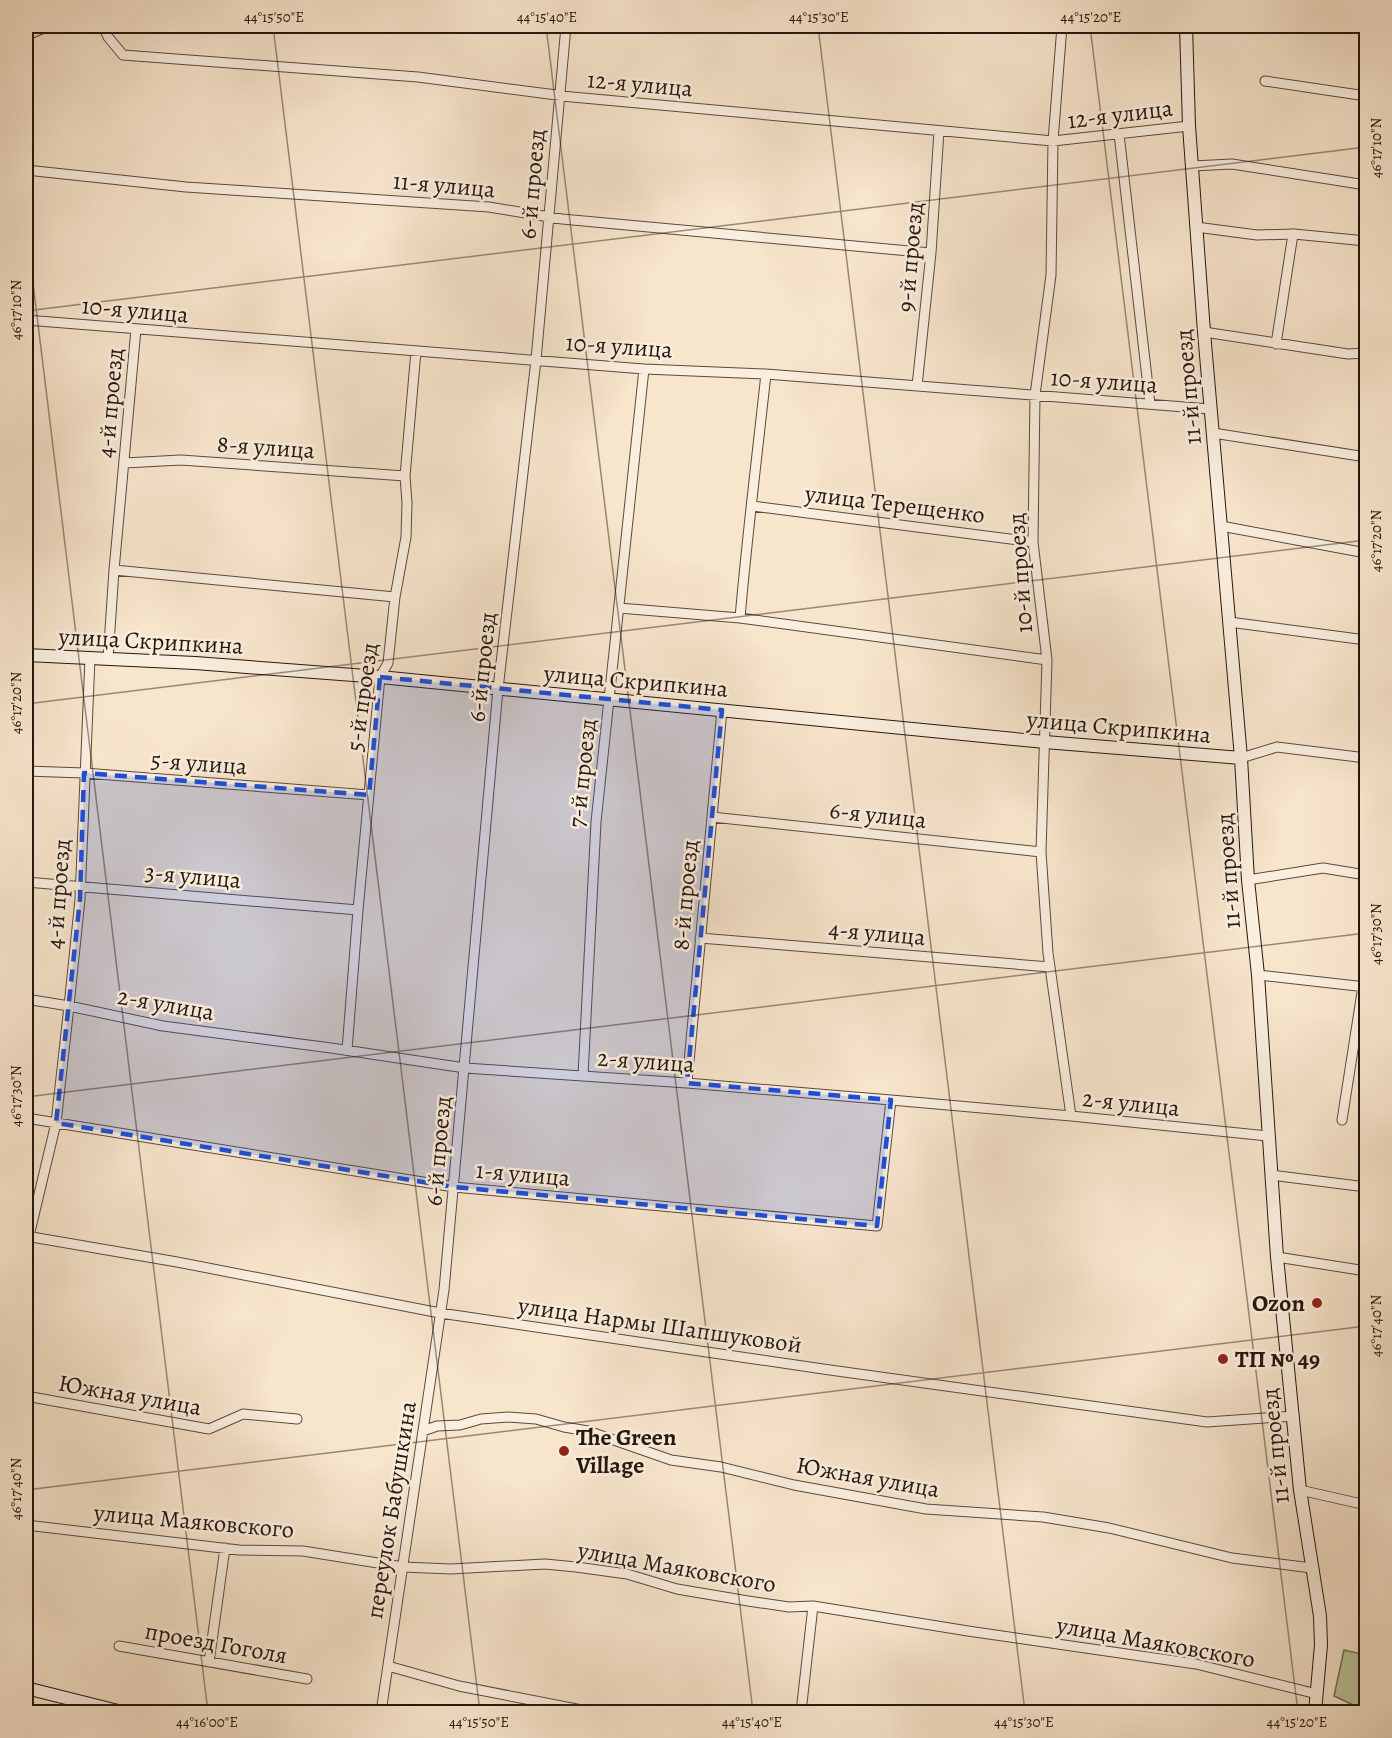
<svg xmlns="http://www.w3.org/2000/svg" width="1392" height="1738" font-family="Alegreya,serif">
<style>
.green{fill:#b9c59a;stroke:#6f6e54;stroke-width:1.5}
.lines{fill:none;stroke-linecap:round;stroke-linejoin:round}
.street-casing{stroke:#5a4a3e;stroke-width:11}
.secondary-casing{stroke:#25160e;stroke-width:14}
.primary-casing{stroke:#25160e;stroke-width:16}
.street{stroke:#faeede;stroke-width:9}
.secondary{stroke:#faeede;stroke-width:12}
.primary{stroke:#f7e5cc;stroke-width:14}
.marked{fill:#1d4ed8;fill-opacity:0.2;stroke:#1d4ed8;stroke-width:4.5;stroke-dasharray:12 8;stroke-linejoin:round}
.ticks{fill:none;stroke:#25160e;stroke-width:1.5;stroke-opacity:0.45}
.poi-dot{fill:#8f2418;stroke:#faeede;stroke-width:2}
.labels{text-anchor:middle;stroke-width:5;stroke-linejoin:round;paint-order:stroke}
.street-label{font-size:24px;fill:#25160e;stroke:#faeede}
.poi-label{font-size:24px;font-weight:bold;fill:#25160e;stroke:#faeede;text-anchor:start}
.neatline{fill:none;stroke:#25160e;stroke-width:2}
.ticks-label{font-size:15px;text-anchor:middle;fill:#25160e}
</style>
<rect width="100%" height="100%" fill="#f7e5cc"/>
<filter id="stains"><feTurbulence type="fractalNoise" baseFrequency=".00333" numOctaves="4"/><feColorMatrix values="0 0 0 0 .2 0 0 0 0 .09 0 0 0 0 .02 0 0 0 .5 -.17"/></filter>
<radialGradient id="worn" r=".72"><stop offset=".6" stop-color="#630" stop-opacity="0"/><stop offset="1" stop-color="#630" stop-opacity=".3"/></radialGradient>
<!-- green -->
<path class="green" d="M1344,1650L1366,1655V1677L1363,1690L1366,1691V1711L1334,1696Z"/>
<g class="lines">
<!-- street casing -->
<g class="street-casing">
<path id="street" d="M103,26L108,37L123,55L418,77L572,97L1053,141L1189,126
M1062,26L1053,141L1051,275L1035,395L1033,542L1047,660L1041,852L1048,953L1071,1116
M1265,81L1366,96
M1119,134L1150,404
M1192,166L1232,164L1366,185
M26,170L186,187L489,207L562,219L931,253
M1196,227L1257,235L1294,234L1366,241
M26,320L644,369L766,374L1210,409
M1204,332L1348,354L1366,353
M1276,344L1293,234
M917,386L931,253L939,131
M1213,433L1366,457
M124,463L181,460L405,476
M752,506L1033,542
M1221,526L1366,553
M114,570L395,597
M619,608L740,618L1047,660
M740,618C747,537 757,456 766,374
M1229,622L1366,640
M108,659L114,570L136,329
M1241,758L1277,747L1366,758
M26,771L84,773L369,795
M712,817L1041,852
M1248,880L1323,868L1366,875
M26,882L358,910
M700,938L1050,967
M1258,975L1366,987
M26,999L69,1006L163,1026L331,1048L465,1068L687,1083L891,1100L1071,1116L1268,1136
M347,1050L358,910L380,677L388,663L395,597L406,537L407,503L405,476L416,351
M583,1076L596,822L644,369
M687,1083L722,710
M26,1118L454,1187L877,1226L891,1100
M1342,1120L1363,986
M1271,1175L1366,1187
M26,1236L177,1262L440,1313L830,1370L1207,1422L1294,1416
M29,1236L56,1123L69,1006L80,899L90,658
M1277,1257L1366,1271
M26,1396L209,1429L243,1414L297,1419
M423,1431L437,1426L460,1425L481,1419L508,1417L536,1419L564,1427L588,1431L671,1460L721,1467L794,1485L926,1509L1043,1517L1109,1528L1232,1558L1312,1568
M1300,1490L1366,1505
M26,1525L239,1550L303,1551L403,1567L451,1569L545,1564L576,1567L627,1574L677,1589L748,1601L789,1607L813,1606L968,1631L1196,1664L1317,1694
M119,1646L307,1679
M209,1662L225,1548
M388,1666L459,1686L592,1712
M381,1712L444,1290L498,689L536,360L566,26
M801,1712L813,1606"/>
</g>
<!-- secondary casing -->
<g class="secondary-casing">
<path id="secondary" d="M1186,26L1189,126L1204,332L1241,758L1248,880L1258,975L1277,1257L1300,1490L1320,1616L1321,1645L1315,1712
M26,655L195,663L380,677L1045,742L1241,758
M26,1688L122,1712"/>
</g>
<!-- primary casing -->
<g class="primary-casing">
<path id="primary" d="M26,33L42,26"/>
</g>
<!-- street -->
<use href="#street" class="street"/>
<!-- secondary -->
<use href="#secondary" class="secondary"/>
<!-- primary -->
<use href="#primary" class="primary"/>
</g>
<!-- marked area -->
<path class="marked" d="M380,677L722,710L687,1083L891,1100L877,1226L454,1187L56,1123L80,899L84,773L369,795Z"/>
<!-- ticks -->
<path class="ticks" d="M273,26L480,1712M546,26L753,1712M818,26L1025,1712M1090,26L1298,1712M1363,26L1366,55M26,226L208,1712M26,311L1366,147M26,704L1366,540M26,1097L1366,933M26,1490L1366,1326"/>
<!-- markers -->
<g class="poi-dot">
<circle cx="1317" cy="1303" r="6"/>
<circle cx="1223" cy="1359" r="6"/>
<circle cx="564" cy="1451" r="6"/>
</g>
<g class="labels">
<!-- street labels -->
<g class="street-label">
<text transform="translate(640 84) rotate(5)" y="8">12-я улица</text>
<text transform="translate(1120 114) rotate(-7)" y="8">12-я улица</text>
<text transform="translate(532 184) rotate(-85)" y="8">6-й проезд</text>
<text transform="translate(444 185) rotate(5)" y="8">11-я улица</text>
<text transform="translate(910 257) rotate(-85)" y="8">9-й проезд</text>
<text transform="translate(135 310) rotate(5)" y="8">10-я улица</text>
<text transform="translate(619 346) rotate(4)" y="8">10-я улица</text>
<text transform="translate(1104 381) rotate(4)" y="8">10-я улица</text>
<text transform="translate(1188 387) rotate(-95)" y="8">11-й проезд</text>
<text transform="translate(110 403) rotate(-85)" y="8">4-й проезд</text>
<text transform="translate(266 447) rotate(4)" y="8">8-я улица</text>
<text transform="translate(895 504) rotate(7)" y="8">улица Терещенко</text>
<text transform="translate(1020 573) rotate(-94)" y="8">10-й проезд</text>
<text transform="translate(151 641) rotate(3)" y="8">улица Скрипкина</text>
<text transform="translate(482 667) rotate(-84)" y="8">6-й проезд</text>
<text transform="translate(636 681) rotate(5)" y="8">улица Скрипкина</text>
<text transform="translate(362 697) rotate(-82)" y="8">5-й проезд</text>
<text transform="translate(1119 727) rotate(5)" y="8">улица Скрипкина</text>
<text transform="translate(199 763) rotate(4)" y="8">5-я улица</text>
<text transform="translate(582 773) rotate(-84)" y="8">7-й проезд</text>
<text transform="translate(878 815) rotate(6)" y="8">6-я улица</text>
<text transform="translate(1228 871) rotate(-94)" y="8">11-й проезд</text>
<text transform="translate(193 876) rotate(5)" y="8">3-я улица</text>
<text transform="translate(58 894) rotate(-86)" y="8">4-й проезд</text>
<text transform="translate(685 895) rotate(-85)" y="8">8-й проезд</text>
<text transform="translate(877 933) rotate(5)" y="8">4-я улица</text>
<text transform="translate(166 1004) rotate(10)" y="8">2-я улица</text>
<text transform="translate(646 1061) rotate(4)" y="8">2-я улица</text>
<text transform="translate(1131 1103) rotate(6)" y="8">2-я улица</text>
<text transform="translate(438 1151) rotate(-85)" y="8">6-й проезд</text>
<text transform="translate(523 1174) rotate(5)" y="8">1-я улица</text>
<text transform="translate(660 1325) rotate(8)" y="8">улица Нармы Шапшуковой</text>
<text transform="translate(130 1395) rotate(10)" y="8">Южная улица</text>
<text transform="translate(1275 1446) rotate(-96)" y="8">11-й проезд</text>
<text transform="translate(868 1477) rotate(10)" y="8">Южная улица</text>
<text transform="translate(391 1510) rotate(-81)" y="8">переулок Бабушкина</text>
<text transform="translate(194 1521) rotate(5)" y="8">улица Маяковского</text>
<text transform="translate(677 1567) rotate(10)" y="8">улица Маяковского</text>
<text transform="translate(1156 1642) rotate(10)" y="8">улица Маяковского</text>
<text transform="translate(216 1643) rotate(10)" y="8">проезд Гоголя</text>
</g>
<!-- poi labels -->
<g class="poi-label">
<text x="1305" y="1311" text-anchor="end">Ozon</text>
<text x="1235" y="1367">ТП № 49</text>
<text x="576" y="1445">The Green<tspan x="576" dy="28">Village</tspan></text>
</g>
</g>
<!-- margin -->
<rect width="1392" height="1738" fill="none" stroke="#f7e5cc" stroke-width="66"/>
<rect x="33" y="33" width="1326" height="1672" class="neatline"/>
<g class="ticks-label">
<text x="274" y="22">44°15'50"E</text>
<text x="547" y="22">44°15'40"E</text>
<text x="819" y="22">44°15'30"E</text>
<text x="1091" y="22">44°15'20"E</text>
<text transform="translate(1376 148) rotate(-90)" y="5">46°17'10"N</text>
<text transform="translate(16 310) rotate(-90)" y="5">46°17'10"N</text>
<text transform="translate(1376 541) rotate(-90)" y="5">46°17'20"N</text>
<text transform="translate(16 703) rotate(-90)" y="5">46°17'20"N</text>
<text transform="translate(1376 934) rotate(-90)" y="5">46°17'30"N</text>
<text transform="translate(16 1096) rotate(-90)" y="5">46°17'30"N</text>
<text transform="translate(1376 1326) rotate(-90)" y="5">46°17'40"N</text>
<text transform="translate(16 1489) rotate(-90)" y="5">46°17'40"N</text>
<text x="207" y="1727">44°16'00"E</text>
<text x="479" y="1727">44°15'50"E</text>
<text x="752" y="1727">44°15'40"E</text>
<text x="1024" y="1727">44°15'30"E</text>
<text x="1297" y="1727">44°15'20"E</text>
</g>
<rect width="100%" height="100%" filter="url(#stains)"/>
<rect width="100%" height="100%" fill="url(#worn)"/>
</svg>
